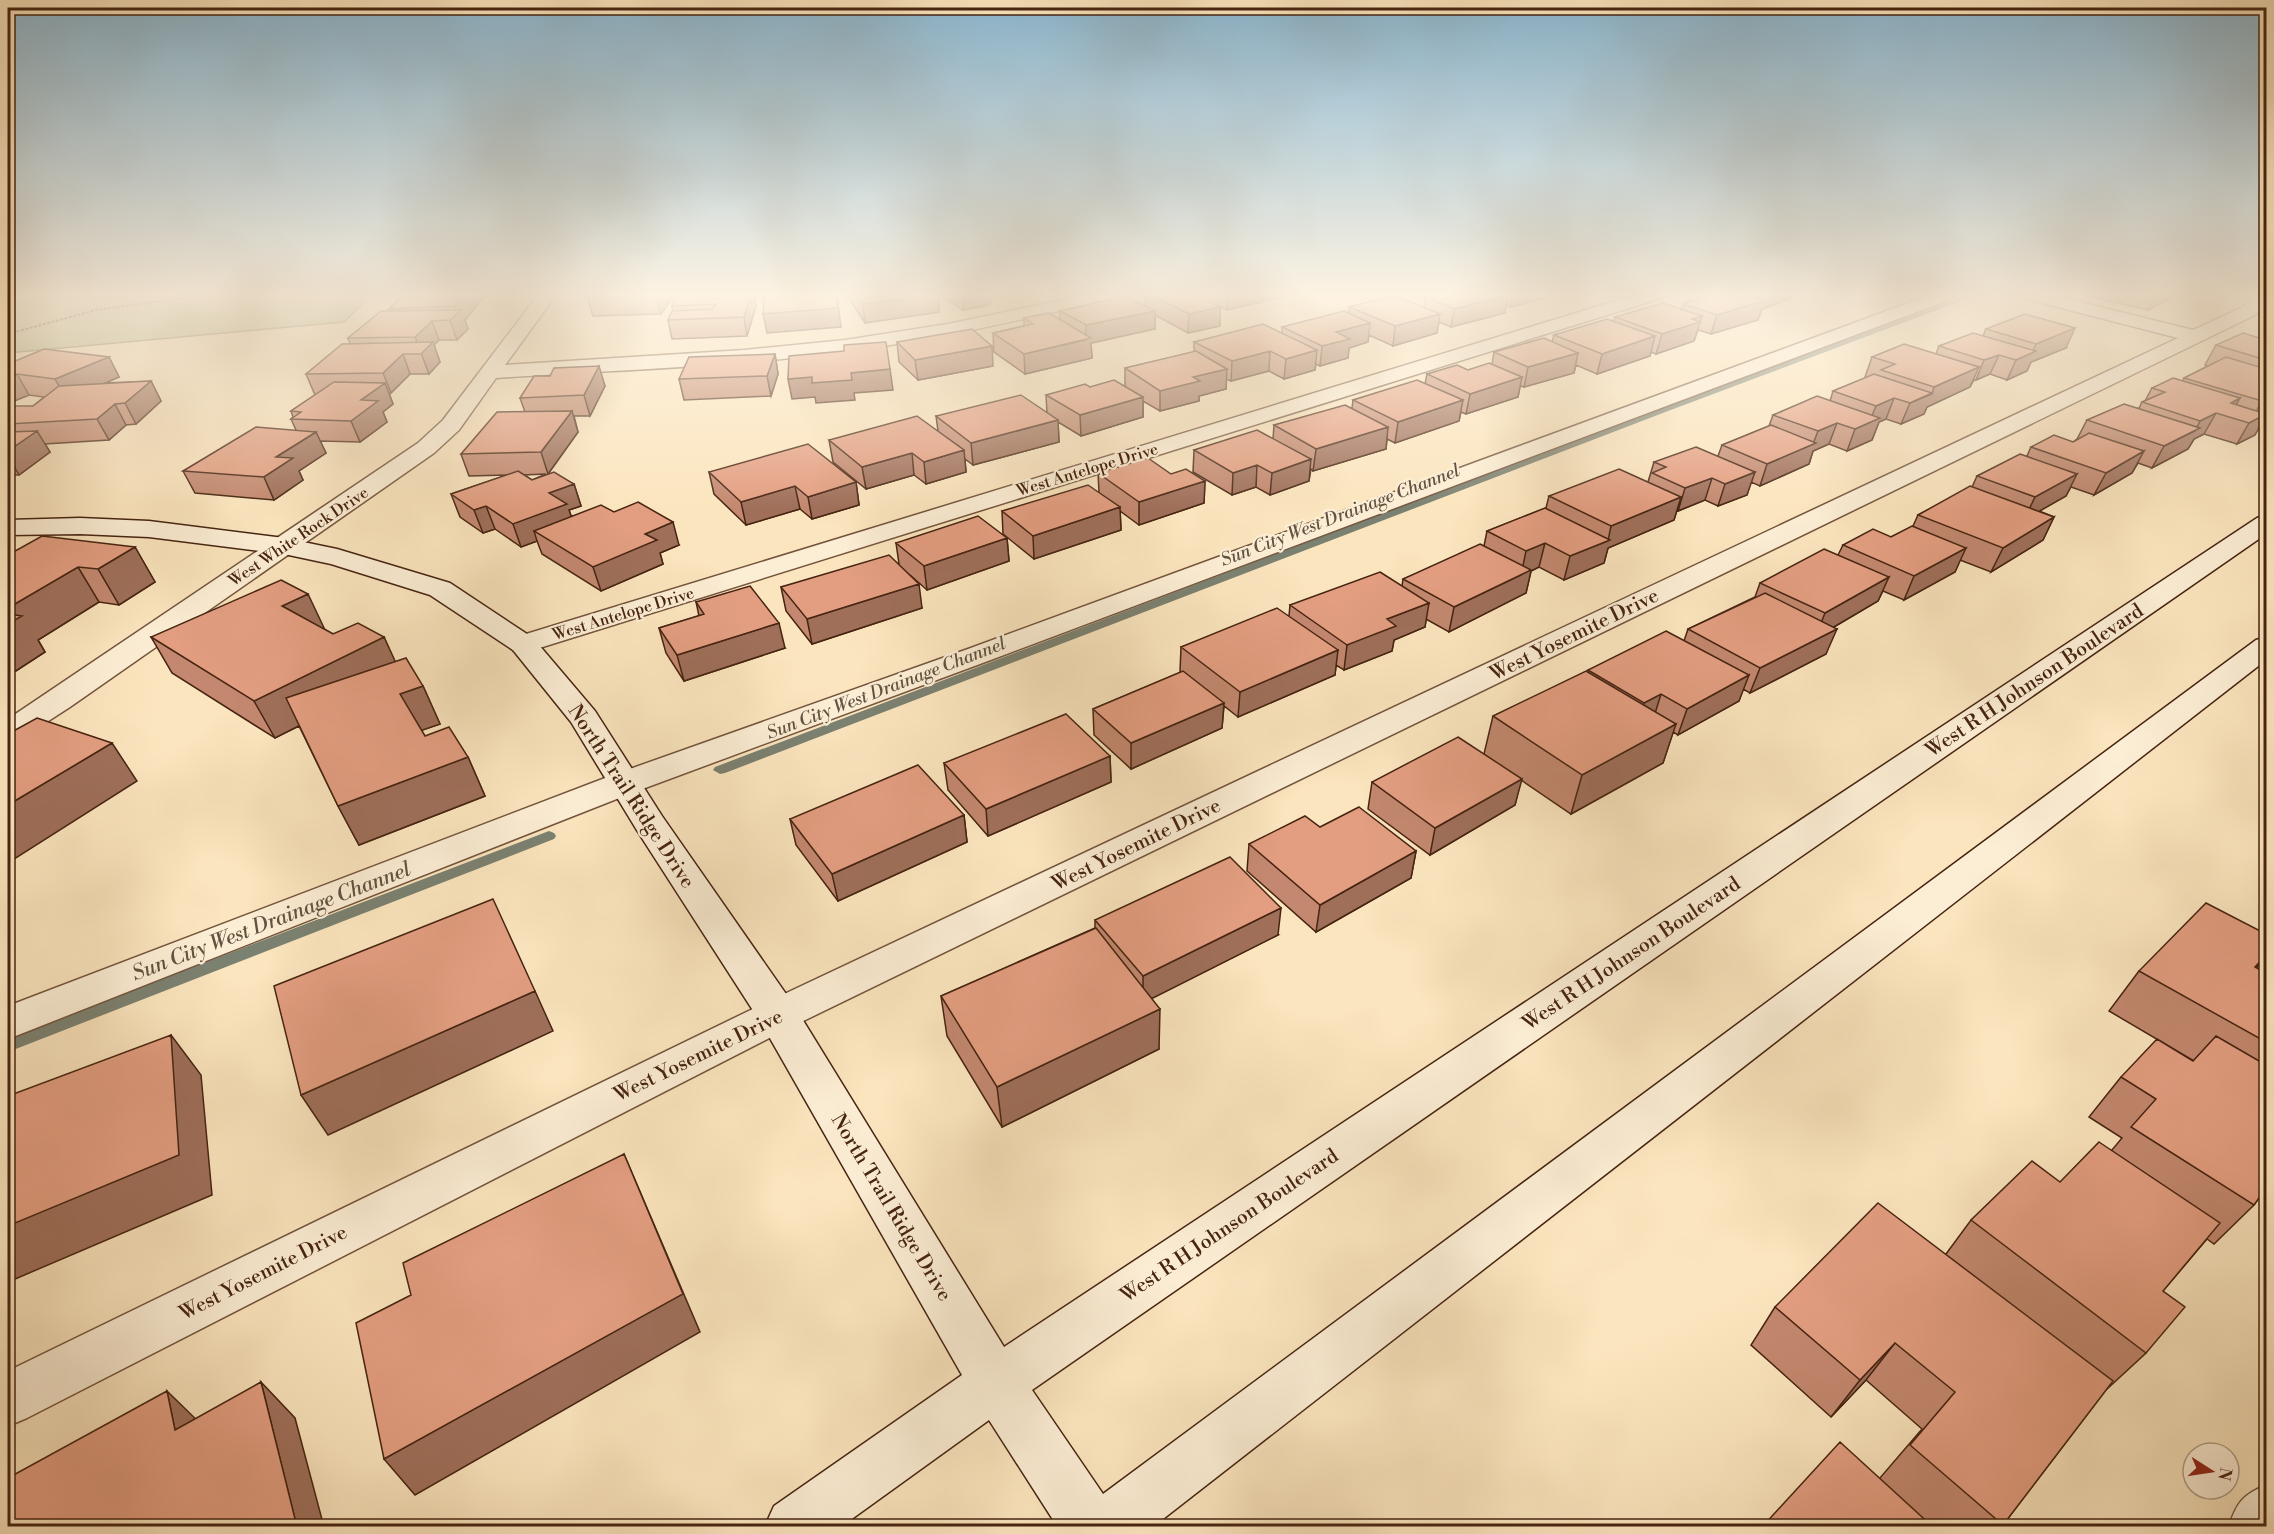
<svg xmlns="http://www.w3.org/2000/svg" width="2274" height="1534" font-family="'Libre Bodoni',serif">
<style>
.green{fill:#bbc594;stroke:#807452;stroke-width:1.5}
.lines{fill:none;stroke-linecap:round;stroke-linejoin:round}
.stream{fill:#7b8171;fill-rule:evenodd}
.street-casing{stroke:#73543c;stroke-width:3}
.secondary-casing{stroke:#462411;stroke-width:3}
.path{stroke:#462411;stroke-width:2;stroke-dasharray:3 1.5;stroke-linecap:butt}
.street{fill:#fceed5;fill-rule:evenodd}
.secondary{fill:#fceed5;fill-rule:evenodd}
.wall{fill:#c3886f;stroke:#462411;stroke-width:1.5;fill-rule:evenodd}
.shaded-wall{fill:#9f6f5a;stroke:#462411;stroke-width:1.5}
.building{fill:#e39e81;stroke:#462411;stroke-width:1.5}
.labels{text-anchor:middle;stroke-width:4.5;stroke-linejoin:round;paint-order:stroke}
.far-street-label{font-size:16px;fill:#462411;stroke:#fceed5}
.far-water-label{font-size:18px;font-style:italic;fill:#615241;stroke:#fceed5}
.street-label{font-size:20px;fill:#462411;stroke:#fceed5}
.water-label{font-size:21px;font-style:italic;fill:#615241;stroke:#fceed5}
</style>
<rect width="100%" height="100%" fill="#fbe5be"/>
<filter id="stains"><feTurbulence type="fractalNoise" baseFrequency=".00333" numOctaves="4"/><feColorMatrix values="0 0 0 0 .2 0 0 0 0 .09 0 0 0 0 .02 0 0 0 .5 -.17"/></filter>
<radialGradient id="worn" r=".72"><stop offset=".6" stop-color="#630" stop-opacity="0"/><stop offset="1" stop-color="#630" stop-opacity=".3"/></radialGradient>
<!-- green -->
<path class="green" d="M8,295H372L344,322L8,353Z"/>
<g class="lines">
<!-- stream -->
<path class="stream" d="M1968,295H1977L1668,411L725,773L720,774L713,770L715,767L1662,407Z
M549,831L554,833L556,836L554,839L8,1052V1038Z"/>
<!-- street casing -->
<g class="street-casing">
<path id="street" d="M538,295H556L505,365L744,350L845,340L948,324L1086,295H1116L1113,299L1107,300C1020,320 933,340 844,352C729,367 612,370 496,378L459,430L434,453L70,707L19,740L8,743V719L418,443L443,420Z
M1635,295H1661L1658,299L533,650L523,653L513,650L508,644L513,638Z
M1930,295H1954L1951,299L988,661L637,791L8,1039V1006L613,775L968,649Z
M2023,295H2051L2193,330L2243,307L2256,295H2266V304L2255,315L793,1026L27,1418L8,1426V1371L763,1004L2178,338L2026,299Z
M2266,1485V1526H2229C2237,1502 2243,1495 2266,1485Z"/>
</g>
<!-- secondary casing -->
<g class="secondary-casing">
<path id="secondary" d="M2266,515V534L1032,1390L1103,1494L2256,640L2266,637V660L1154,1526H1057L989,1420L842,1526H765L774,1506L962,1375L763,1026L638,832L571,722L513,650L430,595L331,564L284,554L149,537L80,534L8,535V520L80,518L149,521L284,538L337,549L450,583L533,638L595,711L662,816L793,1004L1004,1347L2257,518Z"/>
</g>
<!-- path -->
<path class="path" d="M8,334L96,310L206,295"/>
<!-- street -->
<use href="#street" class="street"/>
<!-- secondary -->
<use href="#secondary" class="secondary"/>
</g>
<!-- wall -->
<path class="wall" d="M404,295H492L490,296L483,297V298L465,320L468,329L457,340H439L434,345L440,362L429,374H410L391,393H389L393,404L383,412L387,422L360,442L320,441L326,453L299,471L303,480L274,500L195,493L183,471L296,430L291,419L293,417L291,411L315,395L306,374L350,344L348,338L390,311L389,309Z
M590,295H674L661,314L593,316L587,297Z
M677,295H754L756,306L747,336L672,339L668,320L673,311L672,306Z
M850,295H938L939,312L865,323L852,303Z
M941,295H1002L990,297V305L963,310L941,296Z
M1145,295H1286V296L1227,310L1218,305L1220,307V326L1188,333L1155,315V329L1091,343L1092,358L1025,374L994,352L993,333L1024,326V318L1060,320V311L1145,306Z
M1434,295H1555L1511,307L1506,306L1505,313L1451,327L1439,322L1437,333L1393,346L1369,335L1368,342L1349,348L1348,358L1320,366L1316,364L1315,370L1284,379L1269,371L1231,381L1226,379V389L1199,396V401L1160,411L1143,401V417L1081,436L1058,422L1059,442L973,465L965,459L966,472L926,484L914,475L866,489L833,462L829,440L938,431L936,416L1047,413L1046,395L1090,387L1125,386V368L1194,352V342L1282,333V327L1349,314V307H1424L1425,297Z
M1690,295H1792L1790,299L1762,309L1758,320L1711,334L1698,330L1694,341L1656,354L1651,352L1650,356L1597,374L1576,365L1574,373L1524,387L1520,386L1518,397L1466,414L1461,412L1459,421L1395,443L1387,439L1386,449L1313,471L1311,469L1309,481L1270,495L1256,487L1232,495L1193,472L1194,450L1273,439L1274,425L1352,408L1353,400L1425,384L1427,374L1468,370L1492,364L1494,352L1552,342L1554,335L1614,321L1615,317L1681,309L1683,304L1688,302Z
M2083,295H2177L2148,310Z
M1986,329L2066,348L2031,362L2027,371L2007,380L1990,374L1976,380H1974L1970,387L1927,407L1924,414L1901,424L1886,419L1879,422L1872,440L1847,451L1829,444L1813,451L1809,464L1760,486L1751,482L1747,495L1718,506L1705,500L1678,511L1677,510L1674,520L1608,548L1604,563L1564,580L1539,567L1531,571L1526,593L1449,632L1426,619L1425,627L1394,640L1392,651L1344,670L1336,665L1335,675L1238,717L1224,706L1222,728L1131,769L1094,735L1093,709L1181,672H1180L1181,647L1289,616L1290,605L1402,586L1403,579L1484,546L1487,531L1546,508L1549,496L1648,482L1654,462L1718,456L1722,445L1769,426L1773,415L1830,401L1833,391L1866,378L1865,377L1872,357L1936,354L1939,346L1983,336Z
M2266,333V412L2265,413L2266,414V415L2255,435L2237,444L2204,434L2194,439L2188,449L2152,468L2138,463L2132,473L2094,495L2071,487L2066,496L2039,511L2054,517L2043,540L1991,572L1960,560L1955,572L1904,600L1883,591L1878,601L1834,627L1826,654L1750,693L1743,689L1739,701L1678,735L1673,732L1663,763L1571,814L1521,780L1515,805L1430,855L1368,809L1372,782L1484,754L1493,716L1587,672L1588,670L1684,641L1688,629L1755,597L1760,583L1838,555L1843,545L1891,537L1913,526L1918,515L1972,487L1977,476L2027,456L2031,447L2073,442L2077,439L2087,420L2139,408L2142,402L2145,401L2152,388L2183,381L2184,378L2208,366L2205,365L2216,345L2263,339Z
M897,342L993,366L918,380L899,362Z
M775,354L778,374L771,396L684,400L679,379Z
M109,357L119,377L105,383L151,381L161,401L136,424L126,425L109,440L45,444L50,452L19,475H9L8,476V413L33,406L44,397L29,395L9,403H8V364Z
M605,386L590,416H574L578,432L548,474L574,484L581,506L569,510L571,516L614,512L679,545L660,553L663,564L601,591L542,554L537,541L521,547L495,529L483,533L460,517L451,494L507,475L469,476L461,454L525,412L520,398ZM546,474L532,480L524,475Z
M709,472L856,482L859,505L812,519L800,509L746,525L714,494Z
M1098,473L1171,474L1205,481L1204,503L1139,525L1120,511L1121,530L1034,559L1003,534L1002,511L1099,492Z
M1007,538L1009,561L927,590L910,575L922,608L812,644L786,611L781,587L899,564L896,543Z
M135,547L155,582L119,605L99,602L38,640L45,652L8,676V555Z
M696,602L785,648L684,681L666,653L659,628L699,616Z
M324,629L333,634L384,637L395,662L423,686L440,724L421,730L425,736L468,757L485,796L359,845L338,806L299,726L275,738L172,673L151,637Z
M1110,756L1111,782L988,836L948,790L944,763Z
M964,815L967,842L838,901L796,845L790,819Z
M1320,827L1416,851L1411,878L1316,932L1247,871L1249,844Z
M1095,920L1278,935L1152,998L1159,1049L1002,1127L947,1036L941,996L1095,928Z
M2266,933V957L2257,968L2266,973V1188L2254,1205L2214,1244L2207,1239L2163,1291L2146,1353L2106,1390L2003,1525L2002,1527H1762L1880,1478L1922,1429L1866,1380L1831,1417L1751,1345L1775,1307L1946,1254L1971,1220L2060,1182L2112,1150L2122,1138L2089,1117L2121,1077L2194,1061L2109,1011L2139,971Z"/>
<!-- shaded-wall -->
<path class="shaded-wall" d="M464,295H482L483,298L465,320L468,329L457,340L450,320L457,314L454,306Z
M657,295H674L661,314L656,296Z
M751,295H754L756,306L747,336L744,317Z
M837,295L841,327L767,333L763,314Z
M933,295H938L939,312L865,323L863,304Z
M962,295H1002L990,297V305L963,310Z
M1218,295V308L1220,307V326L1188,333L1189,314L1203,298Z
M1228,295H1286V296L1227,310Z
M1508,295L1505,313L1451,327L1454,309Z
M1513,295H1555L1511,307Z
M1759,295H1792L1790,299L1762,309L1758,320L1711,334L1717,315L1756,303Z
M2156,295H2177L2148,310Z
M1155,311V329L1091,343L1092,358L1025,374L1024,354L1086,340V325Z
M1440,314L1437,333L1393,346L1395,326Z
M1702,316L1694,341L1656,354L1662,334L1692,319Z
M432,321L439,340L434,345L440,362L429,374L415,337Z
M1370,323L1368,342L1349,348L1348,358L1320,366L1322,346L1336,332Z
M2075,328L2066,348L2031,362L2027,371L2007,380L2016,360L2032,353L2036,344Z
M1655,336L1650,356L1597,374L1602,354Z
M992,346L993,366L918,380L915,360Z
M1317,350L1315,370L1284,379L1286,359Z
M1270,351L1269,371L1231,381L1232,361Z
M1578,353L1574,373L1524,387L1528,367Z
M403,354L410,374L391,393L383,373Z
M775,354L778,374L771,396L767,376Z
M1999,355L1990,374L1976,380L1984,360Z
M109,357L119,377L67,400L55,379Z
M599,366L605,386L590,416L584,395Z
M1979,367L1970,387L1927,407L1924,414L1901,424L1910,403L1932,394L1934,387Z
M890,369L893,390L854,393L855,400L816,403L815,397L792,399L788,379Z
M1227,369L1226,389L1199,396V401L1160,411V391L1193,377Z
M17,374L29,395L9,403L8,400V378Z
M1522,377L1518,397L1466,414L1470,394Z
M151,381L161,401L136,424L125,403Z
M385,383L393,404L383,412L387,422L360,442L351,421L361,400Z
M1143,397V417L1081,436L1080,415Z
M1894,398L1886,419L1879,422L1872,440L1847,451L1855,429L1869,423L1876,406Z
M2240,398L2229,417L2231,403Z
M2266,398V412L2250,422L2262,401Z
M1463,400L1459,421L1395,443L1398,422Z
M115,404L126,425L109,440L97,419Z
M572,411L578,432L548,474L541,452Z
M2216,413L2204,434L2194,439L2188,449L2152,468L2164,446L2195,431L2200,421Z
M2266,414L2255,435L2237,444L2249,423Z
M1058,420L1059,442L973,465L971,443Z
M1837,423L1829,444L1813,451L1809,464L1760,486L1767,464L1813,444L1818,431Z
M1388,427L1386,449L1313,471L1316,449Z
M37,431L50,452L19,475L8,456V451Z
M316,432L326,453L299,471L303,480L274,500L264,477L276,457Z
M964,450L966,472L926,484L924,462Z
M2144,451L2132,473L2094,495L2106,473Z
M912,453L914,475L866,489L862,467Z
M1311,459L1309,481L1270,495L1272,473Z
M1257,465L1256,487L1232,495L1233,473Z
M1755,472L1747,495L1718,506L1725,484Z
M2077,474L2066,496L2024,520L2035,497Z
M1712,478L1705,500L1678,511L1685,488Z
M1205,481L1204,503L1139,525V502Z
M856,482L859,505L812,519L808,497Z
M574,484L581,506L569,510L575,527L534,531L537,541L521,547L513,524L549,493Z
M795,486L800,509L746,525L741,502Z
M1681,497L1674,520L1608,548L1604,563L1564,580L1570,556L1608,541L1611,526Z
M486,506L495,529L483,533L474,510Z
M1120,507L1121,530L1034,559L1033,536Z
M2054,517L2043,540L1991,572L2003,548Z
M673,522L679,545L660,553L663,564L601,591L593,567L645,534Z
M1007,538L1009,561L927,590L924,566Z
M1545,543L1539,567L1531,571L1526,593L1449,632L1454,607L1521,575L1526,551Z
M135,547L155,582L119,605L98,569Z
M1966,548L1955,572L1904,600L1914,576Z
M78,567L99,602L38,640L45,652L8,676V608Z
M1889,577L1878,601L1815,638L1825,613Z
M919,584L922,608L812,644L807,619Z
M308,594L325,630L282,606Z
M1429,603L1425,627L1394,640L1392,651L1344,670L1347,645L1387,619Z
M779,623L785,648L684,681L677,655Z
M1837,629L1826,654L1750,693L1760,668Z
M384,637L401,674L275,738L254,701Z
M1338,650L1335,675L1238,717L1240,692Z
M1749,675L1739,701L1678,735L1687,709Z
M423,686L440,724L417,732L400,694Z
M1661,694L1653,720L1636,729L1644,703Z
M1224,703L1222,728L1131,769V743Z
M1676,724L1663,763L1571,814L1582,775Z
M112,743L137,781L8,863V805Z
M1110,756L1111,782L988,836L986,809Z
M468,757L485,796L359,845L338,806Z
M1522,779L1515,805L1430,855L1435,828Z
M964,815L967,842L838,901L832,874Z
M1416,851L1411,878L1316,932L1320,905Z
M1281,908L1278,935L1143,1003V976Z
M2266,955V956L2246,981L2255,967Z
M535,991L553,1031L328,1135L301,1095Z
M1160,1009L1159,1049L1002,1127L997,1087Z
M171,1035L201,1075L212,1195L8,1282V1226Z
M624,1154L700,1332L415,1495L384,1459Z
M1895,1343L1866,1380L1831,1417L1860,1380Z
M261,1382L295,1418L324,1527H297Z
M167,1391L205,1428L175,1430Z"/>
<!-- building -->
<path class="building" d="M404,295H464L454,306L389,309Z
M590,295H657L656,296L587,297Z
M677,295H751L744,317L668,320L672,311L713,309L716,304L672,306Z
M780,295H837L838,308L763,314L764,296Z
M856,295H933L863,304Z
M1151,295H1218L1203,298L1220,307L1189,314Z
M1394,295L1440,314L1395,326L1349,307Z
M1434,295H1508L1454,309L1425,297Z
M1706,295H1744L1764,301L1717,315L1683,304L1709,296Z
M1125,296L1155,311L1086,325L1060,311Z
M1663,303L1702,316L1692,319L1700,322L1662,334L1615,317Z
M461,310L450,320L432,321L415,337L348,338L381,311Z
M1344,311L1370,323L1336,332L1350,339L1322,346L1282,327Z
M1049,313L1091,338L1024,354L993,333L1033,324L1024,318Z
M2025,314L2075,328L2036,344L1986,329Z
M1607,319L1655,336L1602,354L1554,335Z
M1263,324L1317,350L1286,359L1270,351L1232,361L1194,342Z
M972,329L992,346L915,360L897,342Z
M1973,333L2036,351L2016,360L1999,355L1984,360L1939,346Z
M2243,333L2266,340V360L2216,345Z
M1544,338L1578,353L1528,367L1494,352Z
M433,342L421,354H403L383,373L306,374L342,344Z
M886,342L890,369L851,373L852,380L812,383V377L788,379L789,356L844,351V345Z
M1904,344L1979,367L1934,387L1881,370L1895,364L1872,357Z
M44,349L109,357L55,379L17,374L8,378V364Z
M1196,351L1227,369L1193,377L1200,381L1160,391L1125,368Z
M775,354L767,376L679,379L689,357Z
M2226,357L2266,369V398L2262,401L2184,378Z
M1489,363L1522,377L1470,394L1427,374L1457,365L1468,370Z
M599,366L584,395L520,398L534,376H550L554,368Z
M1874,374L1932,393L1910,403L1894,398L1876,406L1833,391Z
M2173,378L2240,398L2231,403L2266,414L2249,423L2216,413L2200,421L2142,402L2165,392L2152,388Z
M1114,380L1143,397L1080,415L1046,395L1085,384L1090,387Z
M1417,380L1463,400L1398,422L1353,400Z
M151,381L125,403L115,404L97,419L8,424V413L16,406H33L59,386Z
M334,382L385,383L361,400L378,401L351,421L291,419L301,412L291,411Z
M1021,395L1058,420L971,443L936,416Z
M1817,396L1880,418L1855,429L1837,423L1818,431L1773,415Z
M2124,404L2200,428L2164,446L2087,420Z
M1345,405L1388,427L1316,449L1274,425Z
M572,411L541,452L461,454L497,412Z
M917,416L964,450L924,462L912,453L862,467L829,440Z
M1771,425L1816,443L1767,464L1722,445Z
M256,427L316,432L276,457L293,458L264,477L183,471Z
M1257,430L1311,459L1272,473L1257,465L1233,473L1194,450Z
M37,431L8,451V432Z
M2089,433L2144,451L2106,473L2031,447L2054,435L2073,442Z
M808,444L856,482L808,497L795,486L741,502L709,472Z
M1696,447L1755,472L1725,484L1712,478L1685,488L1652,473L1666,467L1654,462Z
M2020,454L2077,474L2035,497L1977,476Z
M1148,458L1171,474L1186,469L1205,481L1139,502L1098,473Z
M1619,469L1681,497L1611,526L1549,496Z
M518,471L532,480L554,472L574,484L549,493L567,504L513,524L486,506L474,510L451,494Z
M1088,485L1120,507L1033,536L1002,511Z
M1970,486L2054,517L2003,548L1918,515Z
M638,502L673,522L645,534L657,540L593,567L534,531L601,505L614,512Z
M1545,508L1610,540L1570,556L1545,543L1526,551L1487,531Z
M978,516L1007,538L924,566L896,543Z
M1912,526L1966,548L1914,576L1843,545L1873,529L1891,537Z
M42,536L135,547L98,569L78,567L8,608V555Z
M1480,544L1531,570L1454,607L1403,579Z
M1824,549L1889,577L1825,613L1760,583Z
M889,555L919,584L807,619L781,587Z
M1380,572L1429,603L1387,619L1396,626L1347,645L1290,605Z
M281,580L308,594L282,606L333,634L358,623L384,637L254,701L151,637Z
M750,586L779,623L677,655L659,628L704,614L696,602Z
M1765,593L1837,629L1760,668L1688,629Z
M1277,608L1338,650L1240,692L1181,647Z
M8,614L22,616L8,624Z
M1666,631L1749,675L1687,709L1661,694L1644,703L1588,670Z
M406,658L423,686L400,694L425,736L449,727L468,757L338,806L286,698Z
M1183,671L1224,703L1131,743L1093,709Z
M1586,671L1676,724L1582,775L1493,716Z
M1066,714L1110,756L986,809L944,763Z
M37,718L112,743L8,805V734Z
M1458,737L1522,779L1435,828L1372,782Z
M918,765L964,815L832,874L790,819Z
M1359,807L1416,851L1320,905L1249,844L1305,816L1320,827Z
M1230,857L1281,908L1143,976L1095,920Z
M493,899L535,991L301,1095L274,986Z
M2206,903L2266,934V955L2255,967L2266,973V1042L2139,971Z
M1096,928L1160,1009L997,1087L941,996Z
M171,1035L179,1155L8,1226V1096Z
M2216,1036L2266,1065V1188L2254,1205L2131,1127L2156,1099L2121,1077L2157,1039L2193,1061Z
M2099,1142L2220,1223L2163,1291L2185,1307L2146,1353L1971,1220L2032,1161L2060,1182Z
M624,1154L683,1294L384,1459L356,1323L411,1295L403,1263Z
M1878,1203L2113,1381L2003,1525L1910,1445L1955,1392L1895,1343L1860,1380L1775,1307Z
M261,1382L297,1527H8V1478L167,1391L175,1430Z
M1840,1442L1933,1527H1762Z"/>
<!-- sky -->
<linearGradient id="sky" x2="0" y2="1"><stop stop-color="#8bb8d2"/><stop offset="0.58" stop-color="#fdf3e2"/><stop offset="1" stop-color="#fdf3e2" stop-opacity="0"/></linearGradient>
<rect width="2274" height="509" fill="url(#sky)"/>
<g class="labels">
<!-- far-street labels -->
<g class="far-street-label">
<text transform="translate(1087 469) rotate(-17)" y="6">West Antelope Drive</text>
<text transform="translate(298 536) rotate(-34)" y="6">West White Rock Drive</text>
<text transform="translate(623 613) rotate(-17)" y="6">West Antelope Drive</text>
</g>
<!-- far-water labels -->
<g class="far-water-label">
<text transform="translate(1340 515) rotate(-21)" y="6">Sun City West Drainage Channel</text>
<text transform="translate(886 688) rotate(-21)" y="6">Sun City West Drainage Channel</text>
</g>
<!-- street labels -->
<g class="street-label">
<text transform="translate(1574 634) rotate(-26)" y="7">West Yosemite Drive</text>
<text transform="translate(2034 680) rotate(-34)" y="7">West R H Johnson Boulevard</text>
<text transform="translate(632 796) rotate(57)" y="7">North Trail Ridge Drive</text>
<text transform="translate(1136 844) rotate(-26)" y="7">West Yosemite Drive</text>
<text transform="translate(1631 953) rotate(-34)" y="7">West R H Johnson Boulevard</text>
<text transform="translate(698 1055) rotate(-26)" y="7">West Yosemite Drive</text>
<text transform="translate(892 1207) rotate(59)" y="7">North Trail Ridge Drive</text>
<text transform="translate(1229 1225) rotate(-34)" y="7">West R H Johnson Boulevard</text>
<text transform="translate(263 1272) rotate(-27)" y="7">West Yosemite Drive</text>
</g>
<!-- water labels -->
<g class="water-label">
<text transform="translate(271 921) rotate(-21)" y="7">Sun City West Drainage Channel</text>
</g>
</g>
<!-- margin -->
<rect width="2274" height="1534" fill="none" stroke="#fbe5be" stroke-width="30"/>
<rect x="9" y="9" width="2256" height="1516" fill="none" stroke="#462411" stroke-width="3"/>
<rect x="15" y="15" width="2244" height="1504" fill="none" stroke="#462411" stroke-width="1.5"/>
<!-- north arrow -->
<g transform="translate(2211 1471) rotate(102)"><circle r="28" fill="#fceed5" stroke="#b39d87" stroke-width="1.5"/>
<path d="M0-4.5L10 22L0 15L-10 22Z" fill="#8f2418"/>
<text y="-9" font-size="16" font-weight="bold" text-anchor="middle" fill="#462411">N</text>
</g>
<rect width="100%" height="100%" filter="url(#stains)"/>
<rect width="100%" height="100%" fill="url(#worn)"/>
</svg>
